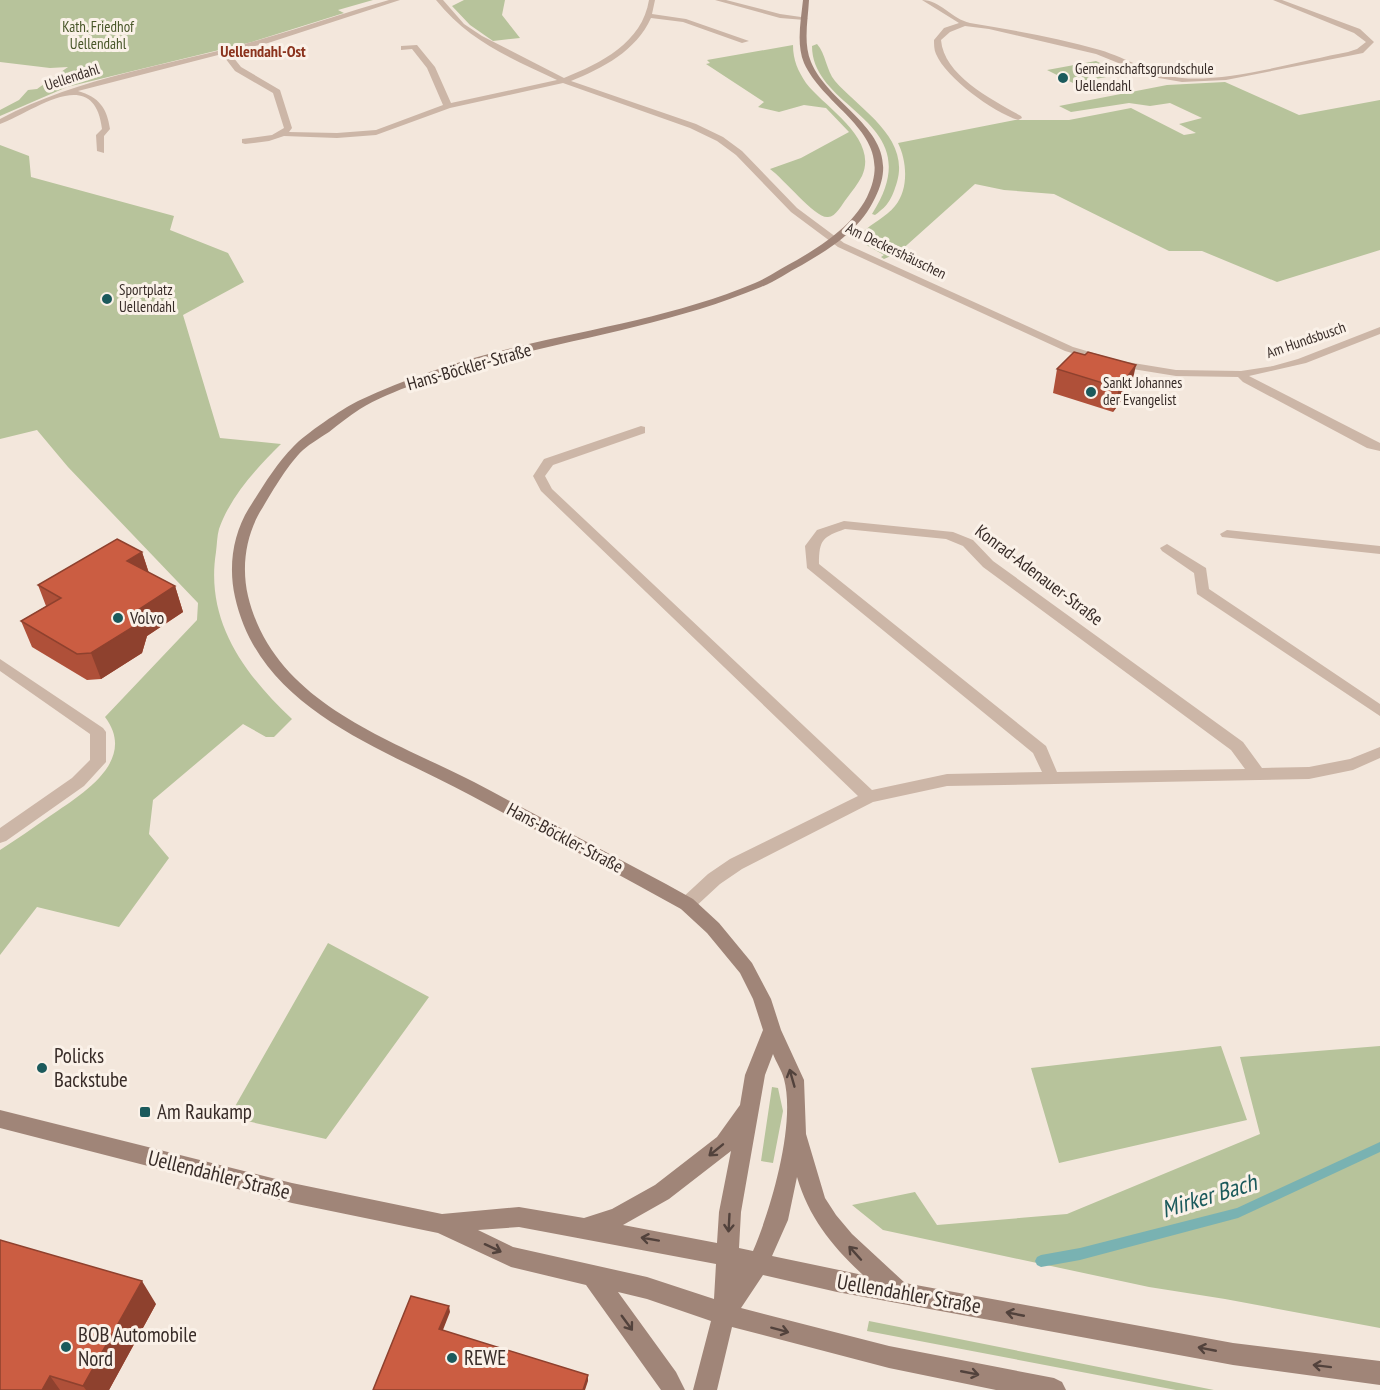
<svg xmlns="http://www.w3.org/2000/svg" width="1380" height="1390" font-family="'PT Sans Narrow',sans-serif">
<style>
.green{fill:#b7c39b}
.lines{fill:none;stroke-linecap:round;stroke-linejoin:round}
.stream{fill:#79b2b2;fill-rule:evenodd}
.street{fill:#ccb6a7;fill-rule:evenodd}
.secondary{fill:#a08578;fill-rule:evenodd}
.wall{fill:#af5039}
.shaded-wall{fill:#8e412e}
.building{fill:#cb5d42;stroke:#8e412e;stroke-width:1.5}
.oneway{stroke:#52423c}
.poi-dot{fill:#1b5a5c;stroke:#faf1e8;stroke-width:2}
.labels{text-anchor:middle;stroke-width:6;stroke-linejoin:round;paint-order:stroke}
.far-park-label{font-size:15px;fill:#49572a;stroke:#faf1e8}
.far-poi-label{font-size:15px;fill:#382c28;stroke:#faf1e8;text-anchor:start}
.far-street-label{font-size:15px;fill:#382c28;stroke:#faf1e8}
.far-neighbourhood-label{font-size:16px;font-weight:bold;fill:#8b331d;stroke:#faf1e8}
.street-label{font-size:18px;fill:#382c28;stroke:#faf1e8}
.poi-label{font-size:18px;fill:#382c28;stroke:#faf1e8;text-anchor:start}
.near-poi-label{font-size:21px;fill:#382c28;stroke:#faf1e8;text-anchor:start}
.near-street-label{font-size:21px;fill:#382c28;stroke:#faf1e8}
.near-water-label{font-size:24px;font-style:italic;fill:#1b5a5c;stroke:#faf1e8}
</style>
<rect width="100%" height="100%" fill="#f3e7dc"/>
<!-- green -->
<path class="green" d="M0,0H373L338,10L344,13L252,42L67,87L0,116V110L19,100L28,90L37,89L68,67L50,68L0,62Z
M464,0H505L502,15L520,38L493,41L470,25L452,6Z
M817,44C826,54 826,70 835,81C859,109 910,137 897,182C892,198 889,205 875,215L872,214C932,120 812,112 812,46Z
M793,45C793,60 798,71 806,83C824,107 879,138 862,176C858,184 852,191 847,198C842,204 836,217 828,217C816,219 784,179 770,169L801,158L849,132L826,108L804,105L779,112L758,107L764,102L706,64L710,63L707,60Z
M1096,61L1123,74L1073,83L1047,70Z
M1225,82L1299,115L1380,100V250L1277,282L1202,251H1169L1054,194L1004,190L975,184L898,253L884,259L881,257L884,255L861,242L862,233C872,223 886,217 895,206C909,189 907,161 898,143L1015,120H1069L1131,108L1184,135L1196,133L1179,124L1202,118L1170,103L1150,106L1129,103L1071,112L1059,106L1167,85Z
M0,145L29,156L31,177L174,216L170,230L228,253L244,282L183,315L220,438L281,444C257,468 231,495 219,529C217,536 217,544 216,552C205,621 244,674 292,719L274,737H266L243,724L153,800L149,834L169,858L119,927L37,907L0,955V850C17,839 33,828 50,816C82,794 138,761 105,717L197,620L198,603L68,467L37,430L0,439Z
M328,943L429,997L326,1139L229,1117Z
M1221,1046L1247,1120L1059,1163L1031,1068Z
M1380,1046V1328L1225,1299L1149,1287L883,1230L852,1205L915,1192L937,1225L1067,1214L1260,1134L1240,1057Z
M772,1087L778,1088L783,1111L773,1163L761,1161Z
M869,1321L1214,1390H1176L867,1331Z"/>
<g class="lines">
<!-- stream -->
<path class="stream" d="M1380,1142V1152L1238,1218L1080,1260L1041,1267L1037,1265L1035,1261L1037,1257L1041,1255L1080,1248L1237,1208Z"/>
<!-- street -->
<path class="street" d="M389,0H400L268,43L229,52L241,67L280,90L292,128L289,132L337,133L376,130L443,105L427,68L412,49L401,50V46L417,45L435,67L451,103L557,80C510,58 469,41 436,0H443L464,24L482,36L564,78C601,63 642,43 649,0H655L652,14L686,19L749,41L742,43L683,22L651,18C636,51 603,68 571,81L696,124L723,137L742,151L797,208L844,243L1073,347L1121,361L1176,370L1241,371L1273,366L1298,359L1380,327V334L1306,363L1249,376L1380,443V451L1367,448L1243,382L1238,377L1176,376L1120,367L1065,351L838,247L791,212L736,155L717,141L690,128L563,83L450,108L376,135L337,138L284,136L269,141L245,144L242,143V139L272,135L284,128L273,93L235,71L222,54L78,91C99,97 107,108 110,129L104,136V153L97,151L96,135L102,129C94,62 32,113 0,124V119C83,75 174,65 262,39C305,27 346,12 389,0Z
M715,0H726L780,14L808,18L805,20L780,18Z
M922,0C940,0 952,19 970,23C1013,30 1058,38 1100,50C1127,58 1152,75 1182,78C1229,82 1300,61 1348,52L1357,49L1366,42L1354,33L1273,0H1282L1360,29L1374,42L1363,53L1348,56L1226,80L1182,82L1153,77L1096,54L989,29L965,26L950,32L941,40C944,76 993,100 1021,116L1022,118L1018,120C993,112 946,78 936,54C934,50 934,44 934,40L944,28L959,23Z
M641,426L645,427V433L553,465L545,476L552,489L872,790L947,774L1042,772L1033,753L807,568L805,546L817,530L844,521L953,532L973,540L993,561L1243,742L1262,768L1309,767L1350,759L1380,747V758L1353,770L1309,779L947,786L873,802L742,869L720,884L693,909L687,911L681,909L678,904L681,899L708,874L730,859L858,796L541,491L533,476L544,459ZM845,529L946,539L963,546L983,567L1231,750L1245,769L1057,772L1046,746L819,564C819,539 823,537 845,529Z
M1227,530L1380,546V554L1222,537L1220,534Z
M1167,544L1206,568L1209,589L1380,704V716L1197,594L1194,573L1162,551L1160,548Z
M0,659L103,728L106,732V762L84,786L6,841L0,843V828L72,778L90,760V734L0,671Z"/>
<!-- secondary -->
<path class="secondary" d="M803,0H809C808,20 803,43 811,62C832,111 908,133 875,198C860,230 831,248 802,265C788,272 775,282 761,287C670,325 570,339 476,365C441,375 391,390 360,409C349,416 339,424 329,432C320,438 311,443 303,450C289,463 273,490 263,507C246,533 241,566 248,596C274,703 388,738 474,782C538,816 602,850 666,884L693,899L719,923L752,963L771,999L781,1030L804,1080L806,1134L825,1198L836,1215L852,1234L905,1283L1233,1343L1380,1361V1385L1233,1365L837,1292L763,1275L741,1308L889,1346L1054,1378L1062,1382L1066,1390H996L889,1368L732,1327L717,1390H693L711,1321L647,1299L618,1292L676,1372L685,1390H661L586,1285L511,1267L438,1233L292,1203L0,1128V1110L292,1183L442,1214L519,1207L584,1218L612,1209L655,1185L717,1137L740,1105L745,1075L763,1030L753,999L740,973L707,933L681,909C611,870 541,833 470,795C381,747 260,710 235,597C228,566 233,532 251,505C263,486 277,463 293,447C305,434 342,409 358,401C408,377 462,360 516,347C596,328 679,315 755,283C769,277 783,267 797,260C824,244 852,226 867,197C898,134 826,111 804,63C796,44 801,20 803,0ZM773,1054C776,1062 782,1071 784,1079C796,1124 771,1209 753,1251L739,1248L741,1212L765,1075ZM731,1151L719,1212L717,1243L623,1225L669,1199ZM797,1177C809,1218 832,1246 863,1275L772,1256L788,1220ZM519,1227L716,1264L714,1299L647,1277L513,1247L478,1230Z"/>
</g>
<!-- wall -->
<path class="wall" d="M1057,369L1131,388L1113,412L1053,393Z
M142,552L149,573L175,586L183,612L147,636L142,653L101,679L87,680L32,647L21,621L46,606L38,585Z
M156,1304L109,1390H0Z"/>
<!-- shaded-wall -->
<path class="shaded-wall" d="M1136,365L1131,388L1113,412L1119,388Z
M142,552L150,577L127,561Z
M175,586L183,612L147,636L142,653L101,679L91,653L138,610Z
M142,1281L156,1304L109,1390H86L83,1386Z
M449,1306L450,1312L441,1335L439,1329Z
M588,1375V1381L585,1390H583Z
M50,1376L60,1390H42Z"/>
<!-- building -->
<path class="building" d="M1074,352L1085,355L1088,352L1136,365L1119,388L1057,369Z
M117,539L142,552L127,561L175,586L138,610L133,627L91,653L77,654L21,621L61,598L38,585Z
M0,1240L142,1281L83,1386L50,1376L42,1390H0Z
M411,1296L449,1306L439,1329L588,1375L583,1390H373Z"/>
<!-- one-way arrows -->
<defs><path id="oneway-shaft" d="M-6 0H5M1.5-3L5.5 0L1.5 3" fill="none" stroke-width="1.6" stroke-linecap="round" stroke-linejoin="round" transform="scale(1.5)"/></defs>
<g class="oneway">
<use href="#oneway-shaft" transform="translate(792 1078) rotate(-106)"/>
<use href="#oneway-shaft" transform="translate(716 1150) rotate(141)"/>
<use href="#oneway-shaft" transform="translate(729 1223) rotate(93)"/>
<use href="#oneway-shaft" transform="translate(650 1239) rotate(-170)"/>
<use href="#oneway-shaft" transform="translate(493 1248) rotate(25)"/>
<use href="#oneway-shaft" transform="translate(855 1253) rotate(-132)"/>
<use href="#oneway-shaft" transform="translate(1015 1314) rotate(-169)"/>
<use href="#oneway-shaft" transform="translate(627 1323) rotate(54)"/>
<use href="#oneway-shaft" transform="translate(780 1330) rotate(15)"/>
<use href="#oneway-shaft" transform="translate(1207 1349) rotate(-169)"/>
<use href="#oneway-shaft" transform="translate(1322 1366) rotate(-173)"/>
<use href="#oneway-shaft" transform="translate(970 1373) rotate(11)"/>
</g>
<!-- markers -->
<g class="poi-dot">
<circle cx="1063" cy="78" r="6"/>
<circle cx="107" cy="299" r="6"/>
<circle cx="1091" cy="392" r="6"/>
<circle cx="118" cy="618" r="6"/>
<circle cx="42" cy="1068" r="6"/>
<rect x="139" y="1106" width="12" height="12" rx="3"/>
<circle cx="66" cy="1347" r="6"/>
<circle cx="452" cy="1358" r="6"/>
</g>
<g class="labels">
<!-- far-park labels -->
<g class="far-park-label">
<text x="98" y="32">Kath. Friedhof<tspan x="98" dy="17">Uellendahl</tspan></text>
</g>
<!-- far-poi labels -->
<g class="far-poi-label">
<text x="1075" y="74">Gemeinschaftsgrundschule<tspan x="1075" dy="17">Uellendahl</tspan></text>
<text x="119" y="295">Sportplatz<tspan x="119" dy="17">Uellendahl</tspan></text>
<text x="1103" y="388">Sankt Johannes<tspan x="1103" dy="17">der Evangelist</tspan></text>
</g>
<!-- far-street labels -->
<g class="far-street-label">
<text transform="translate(72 77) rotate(-18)" y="5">Uellendahl</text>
<text transform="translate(896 251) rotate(26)" y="5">Am Deckershäuschen</text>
<text transform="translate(1306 340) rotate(-19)" y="5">Am Hundsbusch</text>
</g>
<!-- far-neighbourhood labels -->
<g class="far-neighbourhood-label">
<text x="263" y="57">Uellendahl-Ost</text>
</g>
<!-- street labels -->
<g class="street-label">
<text transform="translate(469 367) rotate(-16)" y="6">Hans-Böckler-Straße</text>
<text transform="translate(1039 575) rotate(37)" y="6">Konrad-Adenauer-Straße</text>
<text transform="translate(565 838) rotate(28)" y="6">Hans-Böckler-Straße</text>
</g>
<!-- poi labels -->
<g class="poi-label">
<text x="130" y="624">Volvo</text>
</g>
<!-- near-poi labels -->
<g class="near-poi-label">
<text x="54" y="1063">Policks<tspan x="54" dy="24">Backstube</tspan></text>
<text x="157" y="1119">Am Raukamp</text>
<text x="78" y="1342">BOB Automobile<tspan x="78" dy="24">Nord</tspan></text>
<text x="464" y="1365">REWE</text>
</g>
<!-- near-street labels -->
<g class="near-street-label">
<text transform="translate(219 1175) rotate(14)" y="7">Uellendahler Straße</text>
<text transform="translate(909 1294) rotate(10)" y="7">Uellendahler Straße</text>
</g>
<!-- near-water labels -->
<g class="near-water-label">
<text transform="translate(1209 1196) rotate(-17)" y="8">Mirker Bach</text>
</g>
</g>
</svg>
